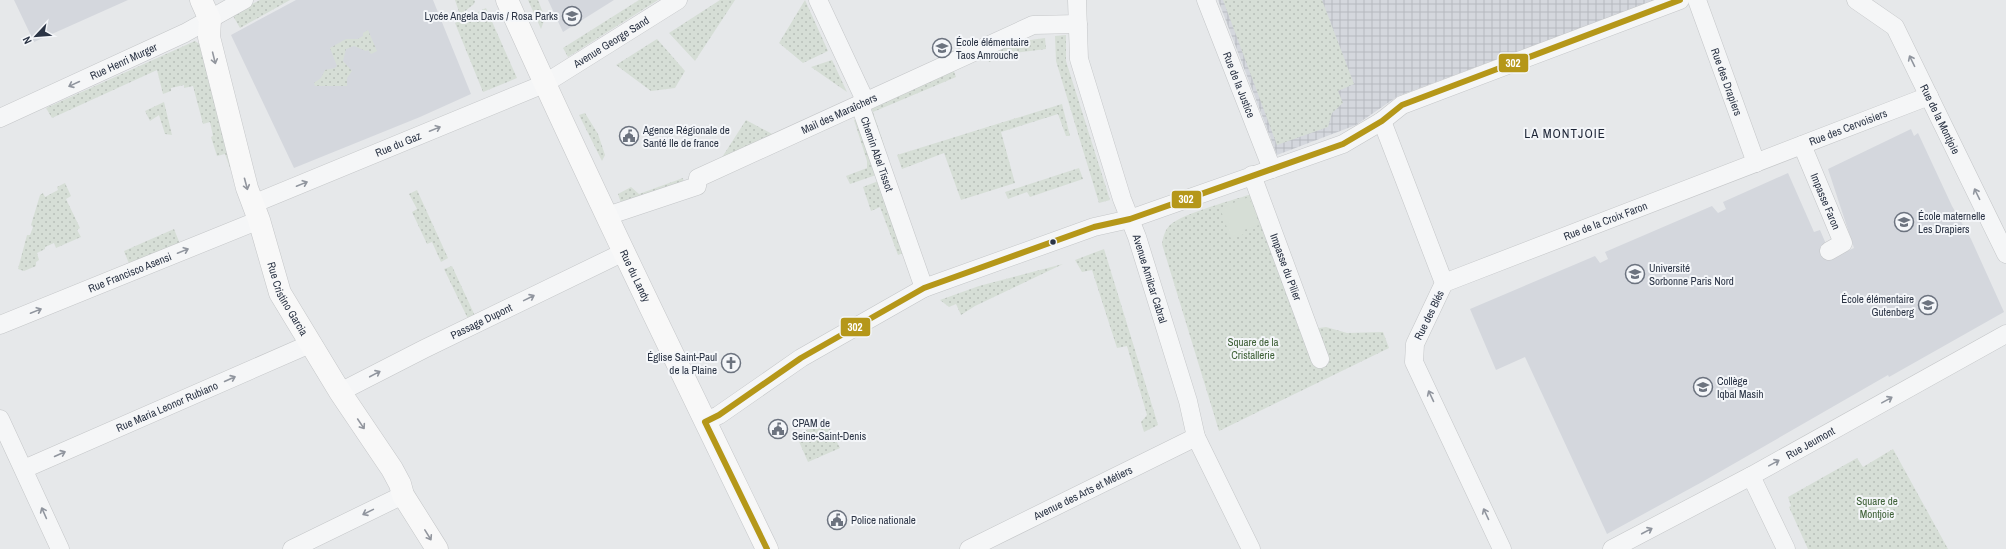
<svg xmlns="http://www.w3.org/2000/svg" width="2006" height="549" font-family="'Archivo Narrow',sans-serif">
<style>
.built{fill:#d4d7dd}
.industrial{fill:url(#industrial-grid)}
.green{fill:url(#green-dots)}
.pitch{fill:#d6ded6}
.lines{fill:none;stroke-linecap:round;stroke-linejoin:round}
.street-casing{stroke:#c4c6c8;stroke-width:19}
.secondary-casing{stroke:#c4c6c8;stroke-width:23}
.street{stroke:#f5f6f7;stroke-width:18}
.secondary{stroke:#f8f8f8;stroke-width:22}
.bus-1-casing{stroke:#f4f6f9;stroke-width:9}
.bus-1{stroke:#b59719;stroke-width:6}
.oneway{stroke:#92969e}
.oneway2{stroke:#90959e}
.bus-dot{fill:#2b3445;stroke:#f4f6f9;stroke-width:1.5}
.labels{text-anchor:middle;stroke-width:4;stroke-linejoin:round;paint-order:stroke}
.poi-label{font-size:11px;fill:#2b3445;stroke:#f4f6f9;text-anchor:start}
.street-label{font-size:11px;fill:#2b3445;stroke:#f4f6f9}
.park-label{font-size:11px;fill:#3f6138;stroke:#f4f6f9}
.quarter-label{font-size:13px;letter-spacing:1px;fill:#1d2536;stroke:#f4f6f9}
.line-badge{stroke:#f4f6f9;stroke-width:1.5}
.badge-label{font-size:11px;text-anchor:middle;font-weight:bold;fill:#fff}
</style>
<defs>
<pattern id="industrial-grid" width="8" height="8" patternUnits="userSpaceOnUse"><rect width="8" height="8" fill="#d4d7dd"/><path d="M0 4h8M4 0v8" fill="none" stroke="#b6b9bf"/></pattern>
<pattern id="green-dots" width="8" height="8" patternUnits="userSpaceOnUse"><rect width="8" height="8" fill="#d6ded6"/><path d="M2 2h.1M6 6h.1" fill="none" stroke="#b8bfb9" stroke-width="1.8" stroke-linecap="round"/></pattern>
</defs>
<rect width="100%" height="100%" fill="#e6e8ea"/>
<!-- built -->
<path class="built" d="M14,0H128L34,42Z
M296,0H433L471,94L420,117L294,168L231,35Z
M548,0H614L563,32Z
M1911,129L1914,136L1918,133L1952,206L1971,239L2004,312L1889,377L1888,375L1702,482L1607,534L1525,357L1496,370L1470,309L1595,256L1600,263L1608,259L1605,252L1712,206L1718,213L1726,209L1723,202L1788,173L1814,232L1820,230L1832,258L1854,248L1828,169Z"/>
<!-- industrial -->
<path class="industrial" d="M1218,0H1657L1398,96L1356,125L1277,155Z"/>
<!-- green -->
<path class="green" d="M260,0H290L240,28L232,14Z
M455,0H474L475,1L474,4L460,15Z
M528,0H538L545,18L541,29Z
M639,0H658L568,57L563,48Z
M720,0H735L695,61L669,33Z
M805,0L828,51L803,63L779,43Z
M1223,0H1322L1354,84L1338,91L1343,103L1332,113L1328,127L1277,145Z
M486,8L517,78L483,92L455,23Z
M368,30L377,51L371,54L368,50L366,51L354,46L346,49L343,61L352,71L347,78V86H315L314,83L321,78L325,70L335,68L337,66L330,48L346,39H358L363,36V33Z
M1066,35V61L1110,200L1099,203L1056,61L1055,36Z
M1045,38L1046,49L1007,54L989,62L984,52L1002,44Z
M657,39L685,71L675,88L651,91L616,65Z
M195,41L201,45L233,168H230L225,154L217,156L211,137L213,136L210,122L203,124L193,86L184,88V85L171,88V91L163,94L157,70L52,118L46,108Z
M832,60L847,92L811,67Z
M952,66L956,77L873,112L884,145L877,147L866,115L873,112L869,104Z
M164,102L172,135L165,134L159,115L150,121L145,111Z
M1062,104L1070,136H1066L1058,114L1001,132L1015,183L961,200L944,153L902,169L897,155Z
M585,113L598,134L605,155L602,161L579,115Z
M859,118L879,174L850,184L846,176L867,168V161L854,120Z
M746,120L774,135L719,162Z
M1079,168L1083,179L1030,197L1027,192L1008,199L1005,192Z
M683,178L684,187L622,206L618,194L631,187L639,194Z
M881,180L906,252L898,255L880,207L871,211L863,187Z
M65,183L71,196L66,199L80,228L77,230L81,237L56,248L54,243L45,247V249L37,253L39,260L36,262V266L24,271L18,269L27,235H30L33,227L31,225L40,195L43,193L45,197L58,190L57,187Z
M417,190L448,258L441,262L432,242L427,244L412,212L417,209L409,194Z
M1255,193L1306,330L1326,327L1347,333L1383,332L1389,348L1219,431L1162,244C1163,237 1165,230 1170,225C1183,213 1237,199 1255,193Z
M174,229L180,244L130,266L124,251Z
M1104,249L1158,425L1144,432L1141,422L1147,415L1127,346L1117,348L1092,270L1082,272L1075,260Z
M1063,264L975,306L961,315L956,304L949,307L940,300L979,286Z
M452,266L476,318L469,321L444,269Z
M824,417L840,448L808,462L797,437Z
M1893,449L1948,549H1808L1789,507L1791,506L1788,497L1857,458L1863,467Z"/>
<!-- pitch -->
<path class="pitch" d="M1249,197L1259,225L1244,230V234L1231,239L1220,208Z"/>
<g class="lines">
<!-- street casing -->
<g class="street-casing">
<g id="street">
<path id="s1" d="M818,0L863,96L861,108L924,288"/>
<path id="s2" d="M1077,0L1079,59L1122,199L1137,237L1188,401L1196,437L1251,549"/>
<path id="s3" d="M1206,0L1272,169"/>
<path id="s4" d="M1697,0L1756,163"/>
<path id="s5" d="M1856,0L1895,27L2006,254"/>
<path id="s6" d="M0,118L185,33L244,0"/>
<path d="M1382,121L1444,283L1415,344L1414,362L1502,549"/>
<path id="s7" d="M1802,145L1843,243L1829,251"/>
<path id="s8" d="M1252,175L1320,359"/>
<path id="s9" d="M253,204L544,84L678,0"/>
<path id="s10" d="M607,216L697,186L698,178L1033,25L1078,24"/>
<path id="s11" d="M1444,283L1929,96"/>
<path id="s12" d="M0,325L259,220"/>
<path id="s13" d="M340,392L424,349L624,252"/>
<path d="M0,419L60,549"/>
<path d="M705,422L719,415L801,358L924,288L1094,227L1130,219L1343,144L1382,121L1402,105L1680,0"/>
<path id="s14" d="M24,469L310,344"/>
<path d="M1751,476L1786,549"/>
<path d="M292,549L403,495"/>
<path id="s15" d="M969,549L1196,437"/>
<path id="s16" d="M1612,549L1751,476L2006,334"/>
</g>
</g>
<!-- secondary casing -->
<g class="secondary-casing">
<g id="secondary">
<path id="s17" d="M201,0L210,20L209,37L247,188L259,220L280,293L340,392L392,469L400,484L403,495L437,549"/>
<path id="s18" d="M507,0C590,185 679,367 767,549"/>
</g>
</g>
<!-- street -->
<use href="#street" class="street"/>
<!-- secondary -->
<use href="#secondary" class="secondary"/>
<!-- bus-1 casing -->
<g class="bus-1-casing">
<path id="bus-1" d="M705,422L719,415L801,358L924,288L1094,227L1130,219L1343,144L1382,121L1402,105L1680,0
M705,422L767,549"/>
</g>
<!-- bus-1 -->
<use href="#bus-1" class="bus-1"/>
</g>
<!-- one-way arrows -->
<defs><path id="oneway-shaft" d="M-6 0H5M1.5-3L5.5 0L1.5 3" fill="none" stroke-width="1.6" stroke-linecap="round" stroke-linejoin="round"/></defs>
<g class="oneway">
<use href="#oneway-shaft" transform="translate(214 58) rotate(76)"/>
<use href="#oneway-shaft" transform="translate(246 184) rotate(75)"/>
<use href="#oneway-shaft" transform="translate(361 424) rotate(56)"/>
<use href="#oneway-shaft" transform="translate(428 535) rotate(58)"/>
</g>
<g class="oneway2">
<use href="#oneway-shaft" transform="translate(1912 61) rotate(-116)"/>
<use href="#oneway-shaft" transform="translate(74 84) rotate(155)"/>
<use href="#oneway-shaft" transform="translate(435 129) rotate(-22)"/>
<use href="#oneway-shaft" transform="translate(302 184) rotate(-22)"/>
<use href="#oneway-shaft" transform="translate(1977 194) rotate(-116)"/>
<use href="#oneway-shaft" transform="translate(183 251) rotate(-22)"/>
<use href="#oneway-shaft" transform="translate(529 298) rotate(-26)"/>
<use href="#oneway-shaft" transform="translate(36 311) rotate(-22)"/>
<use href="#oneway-shaft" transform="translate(375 374) rotate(-28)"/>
<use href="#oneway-shaft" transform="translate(230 379) rotate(-24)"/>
<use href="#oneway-shaft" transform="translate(1431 396) rotate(-115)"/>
<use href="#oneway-shaft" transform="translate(1887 400) rotate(-29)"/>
<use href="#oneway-shaft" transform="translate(60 454) rotate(-24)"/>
<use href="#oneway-shaft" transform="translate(1774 463) rotate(-29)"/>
<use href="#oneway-shaft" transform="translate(368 512) rotate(154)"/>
<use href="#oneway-shaft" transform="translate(44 513) rotate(-114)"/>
<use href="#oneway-shaft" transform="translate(1486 514) rotate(-115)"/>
<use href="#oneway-shaft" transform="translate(1647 531) rotate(-28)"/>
</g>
<!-- icons -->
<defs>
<g id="school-ring" transform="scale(1)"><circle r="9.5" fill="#f4f6f9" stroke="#6c737f" stroke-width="1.5"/><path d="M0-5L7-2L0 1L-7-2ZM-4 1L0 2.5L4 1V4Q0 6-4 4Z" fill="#6c737f"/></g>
<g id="civic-ring" transform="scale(1)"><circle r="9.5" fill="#f4f6f9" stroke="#6c737f" stroke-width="1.5"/><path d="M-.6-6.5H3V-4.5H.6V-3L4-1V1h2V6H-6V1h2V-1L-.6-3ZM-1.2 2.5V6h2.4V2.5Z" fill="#6c737f"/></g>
<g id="university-ring" transform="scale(1)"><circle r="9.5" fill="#f4f6f9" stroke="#6c737f" stroke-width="1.5"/><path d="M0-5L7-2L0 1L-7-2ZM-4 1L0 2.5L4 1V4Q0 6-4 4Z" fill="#6c737f"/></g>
<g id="church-ring" transform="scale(1)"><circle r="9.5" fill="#f4f6f9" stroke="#6c737f" stroke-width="1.5"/><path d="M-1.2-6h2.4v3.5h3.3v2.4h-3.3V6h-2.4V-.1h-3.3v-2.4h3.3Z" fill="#6c737f"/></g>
</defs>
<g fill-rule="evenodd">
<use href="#school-ring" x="572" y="16"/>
<use href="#school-ring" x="942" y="48"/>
<use href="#civic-ring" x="629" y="136"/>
<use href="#school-ring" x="1904" y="222"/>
<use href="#university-ring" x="1635" y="274"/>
<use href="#school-ring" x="1928" y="305"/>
<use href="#church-ring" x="731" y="363"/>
<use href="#school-ring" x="1703" y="387"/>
<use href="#civic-ring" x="778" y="429"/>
<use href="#civic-ring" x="837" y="520"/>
</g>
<!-- markers -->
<circle class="bus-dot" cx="1053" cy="242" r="3.5"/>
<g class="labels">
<!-- poi labels -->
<g class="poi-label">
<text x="558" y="20" text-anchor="end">Lycée Angela Davis / Rosa Parks</text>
<text x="956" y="46">École élémentaire<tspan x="956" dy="13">Taos Amrouche</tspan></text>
<text x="643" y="134">Agence Régionale de<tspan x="643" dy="13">Santé Ile de france</tspan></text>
<text x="1918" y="220">École maternelle<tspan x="1918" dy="13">Les Drapiers</tspan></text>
<text x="1649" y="272">Université<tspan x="1649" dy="13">Sorbonne Paris Nord</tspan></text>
<text x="1914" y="303" text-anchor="end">École élémentaire<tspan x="1914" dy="13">Gutenberg</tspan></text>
<text x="717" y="361" text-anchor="end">Église Saint-Paul<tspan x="717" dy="13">de la Plaine</tspan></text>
<text x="1717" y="385">Collège<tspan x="1717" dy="13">Iqbal Masih</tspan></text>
<text x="792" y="427">CPAM de<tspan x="792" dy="13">Seine-Saint-Denis</tspan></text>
<text x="851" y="524">Police nationale</text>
</g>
<!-- street labels -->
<g class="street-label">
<text dy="4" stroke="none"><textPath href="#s9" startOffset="394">Avenue George Sand</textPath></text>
<text dy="4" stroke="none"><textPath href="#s6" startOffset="136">Rue Henri Murger</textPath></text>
<text dy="4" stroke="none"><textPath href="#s4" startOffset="87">Rue des Drapiers</textPath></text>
<text dy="4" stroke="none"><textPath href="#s3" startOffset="91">Rue de la Justice</textPath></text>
<text dy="4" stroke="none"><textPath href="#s10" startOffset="258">Mail des Maraîchers</textPath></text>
<text dy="4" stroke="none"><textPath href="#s5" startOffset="150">Rue de la Montjoie</textPath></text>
<text dy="4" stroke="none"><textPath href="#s11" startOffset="433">Rue des Cervoisiers</textPath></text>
<text dy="4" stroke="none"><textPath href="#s9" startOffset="157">Rue du Gaz</textPath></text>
<text dy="4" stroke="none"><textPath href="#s1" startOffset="167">Chemin Abel Tissot</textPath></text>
<text dy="4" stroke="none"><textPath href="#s7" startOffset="61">Impasse Faron</textPath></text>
<text dy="4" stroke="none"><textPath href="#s11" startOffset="173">Rue de la Croix Faron</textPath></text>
<text dy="4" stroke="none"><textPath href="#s8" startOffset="98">Impasse du Pilier</textPath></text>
<text dy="4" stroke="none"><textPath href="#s12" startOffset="140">Rue Francisco Asensi</textPath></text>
<text dy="4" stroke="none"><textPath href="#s18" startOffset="304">Rue du Landy</textPath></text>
<text dy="4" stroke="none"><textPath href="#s2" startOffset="290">Avenue Amilcar Cabral</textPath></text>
<text dy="4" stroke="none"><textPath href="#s17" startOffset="313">Rue Cristino Garcia</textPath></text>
<text transform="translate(1429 315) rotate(-64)" y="4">Rue des Blés</text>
<text dy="4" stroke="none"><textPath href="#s13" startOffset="158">Passage Dupont</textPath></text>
<text dy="4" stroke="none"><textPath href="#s14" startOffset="156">Rue Maria Leonor Rubiano</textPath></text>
<text dy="4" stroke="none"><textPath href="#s16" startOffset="225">Rue Jeumont</textPath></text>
<text dy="4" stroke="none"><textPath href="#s15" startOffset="127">Avenue des Arts et Métiers</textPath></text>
</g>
<!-- park labels -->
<g class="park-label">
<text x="1253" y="346">Square de la<tspan x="1253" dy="13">Cristallerie</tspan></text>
<text x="1877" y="505">Square de<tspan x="1877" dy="13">Montjoie</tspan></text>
</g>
<!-- quarter labels -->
<g class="quarter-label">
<text x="1565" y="138">LA MONTJOIE</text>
</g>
</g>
<g class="line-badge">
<rect x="1498" y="53" width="31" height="20" rx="4" fill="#b59719"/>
<rect x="1171" y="190" width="31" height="19" rx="4" fill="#b59719"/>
<rect x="840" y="317" width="31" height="20" rx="4" fill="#b59719"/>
</g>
<g class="badge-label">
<text x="1513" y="67">302</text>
<text x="1186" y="203">302</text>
<text x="855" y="331">302</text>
</g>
<!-- north arrow -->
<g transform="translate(36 36) rotate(244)" stroke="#f4f6f9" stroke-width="3" paint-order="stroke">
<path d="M0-3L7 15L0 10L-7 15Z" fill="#2b3445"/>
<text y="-6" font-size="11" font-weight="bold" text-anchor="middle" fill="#2b3445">N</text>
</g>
</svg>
